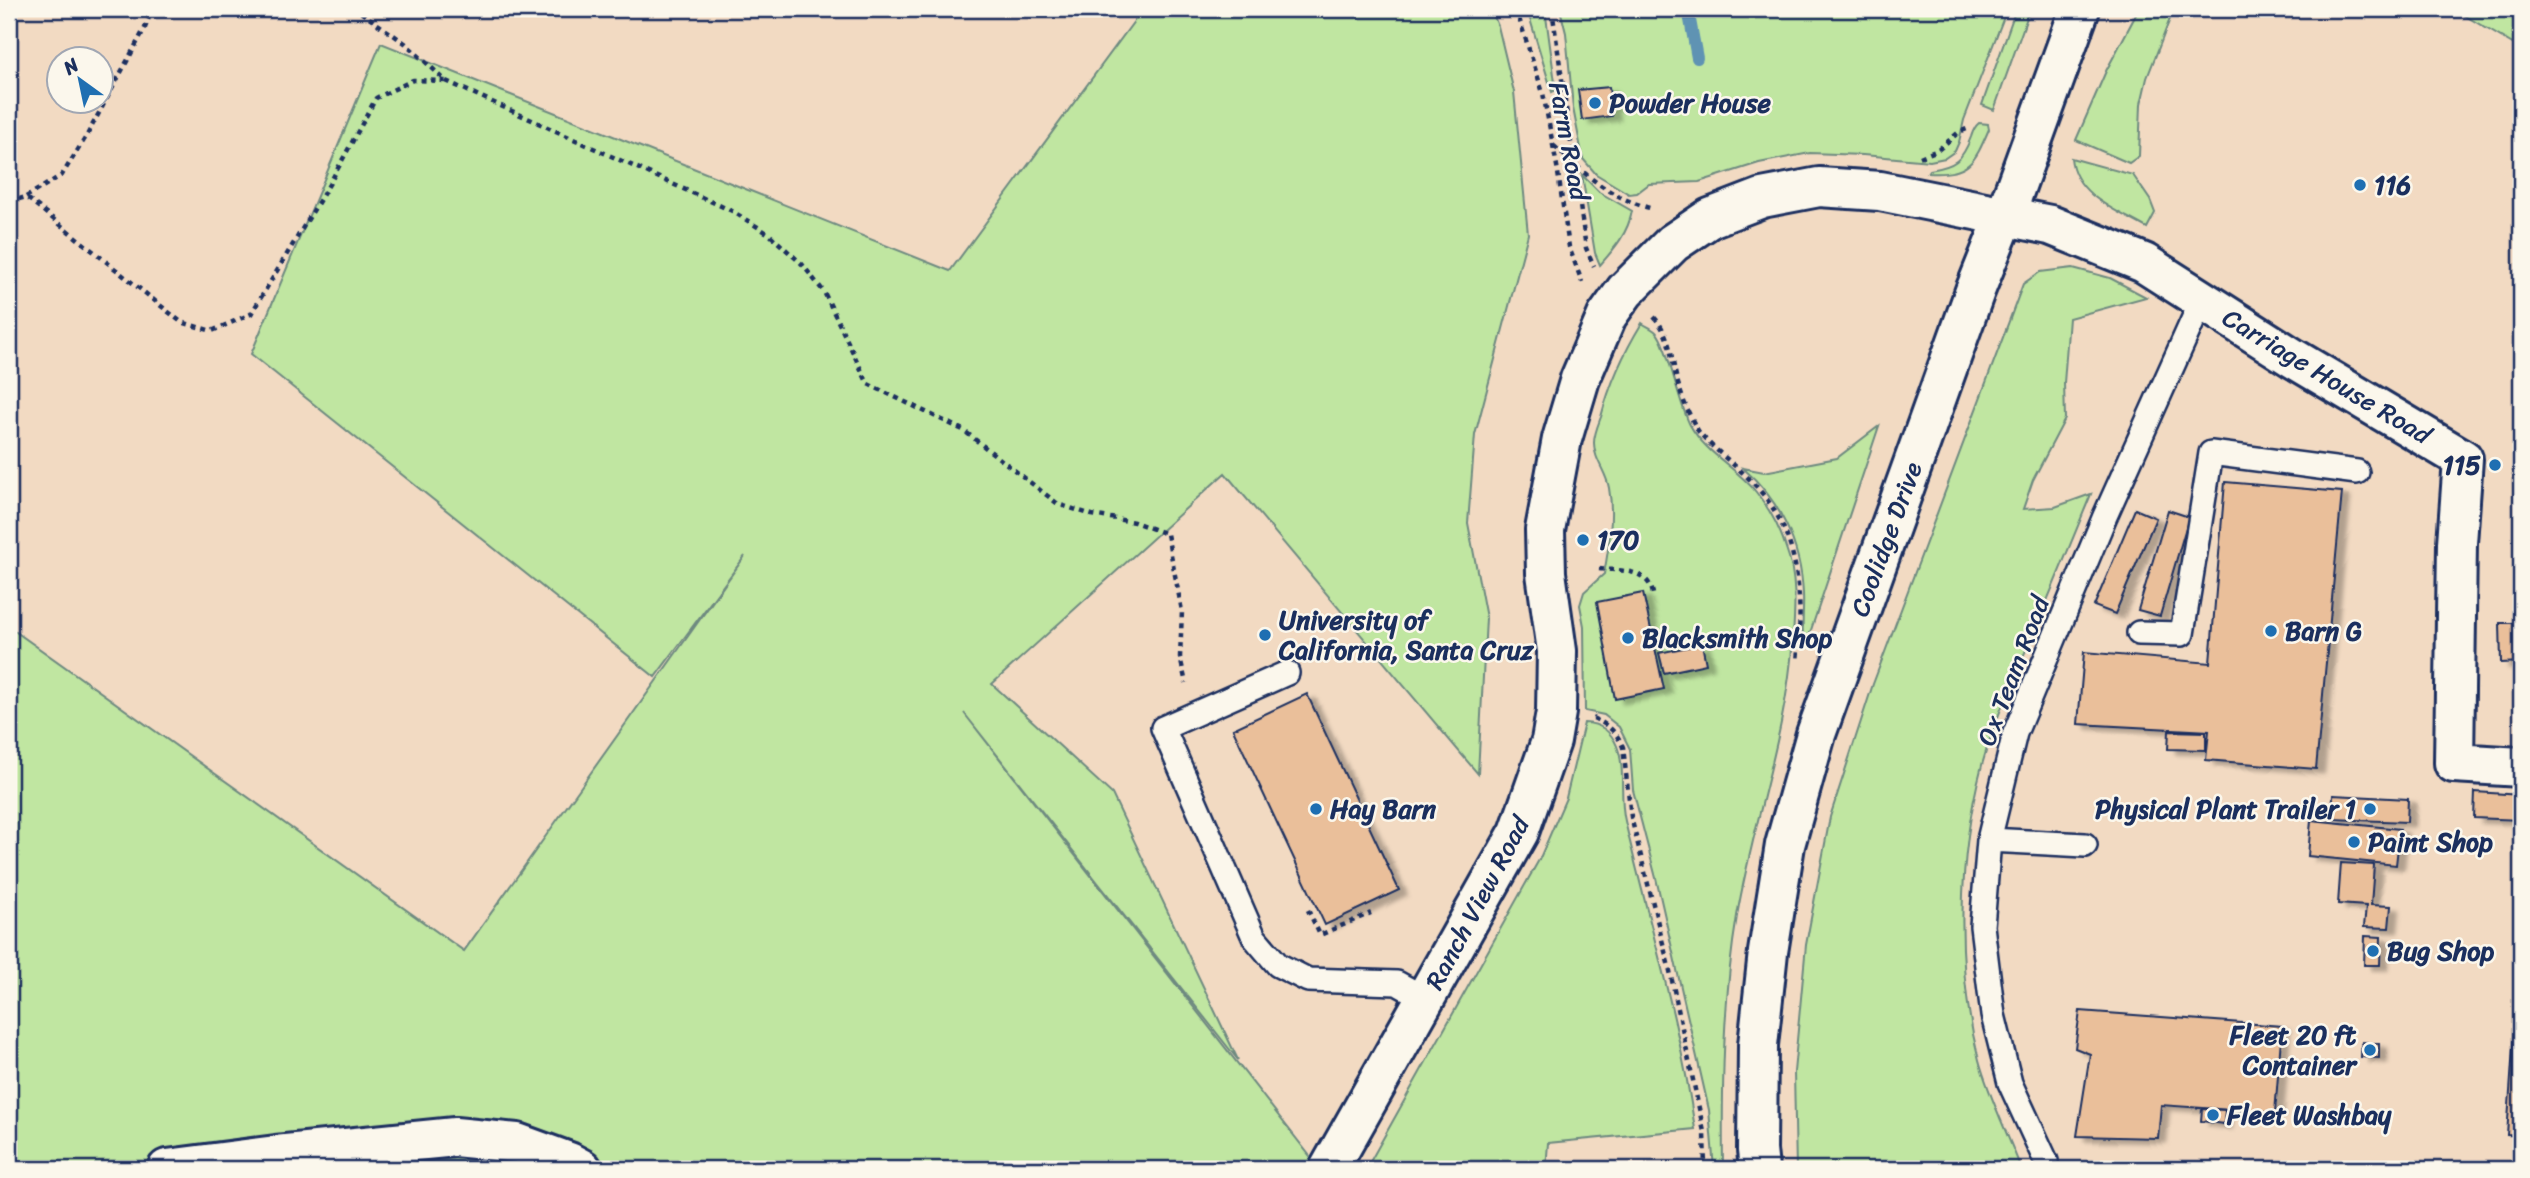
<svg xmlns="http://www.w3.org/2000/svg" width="2530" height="1178" font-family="Sriracha,sans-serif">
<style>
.built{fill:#f2dac2;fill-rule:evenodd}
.green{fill:#c0e6a1;stroke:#6e8a80;stroke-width:2}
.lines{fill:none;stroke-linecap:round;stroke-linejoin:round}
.stream{stroke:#5e93b3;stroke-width:12}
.building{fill:#eabf9a;stroke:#1b2f5e;stroke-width:2;filter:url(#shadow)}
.service-casing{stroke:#1b2f5e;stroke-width:28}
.minor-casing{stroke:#1b2f5e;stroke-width:44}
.secondary-casing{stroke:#1b2f5e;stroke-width:44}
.path{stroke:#1b2f5e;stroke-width:4.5;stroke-dasharray:5 5;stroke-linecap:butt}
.service{stroke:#fbf7ec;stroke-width:23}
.minor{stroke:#fbf7ec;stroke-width:38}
.secondary{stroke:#fbf7ec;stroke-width:38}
.poi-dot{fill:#1f6fb2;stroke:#fbf7ec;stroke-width:2.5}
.labels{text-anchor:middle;stroke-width:5;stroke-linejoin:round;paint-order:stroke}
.poi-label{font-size:26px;font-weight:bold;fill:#1b2f5e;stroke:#fbf7ec;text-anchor:start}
.street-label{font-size:26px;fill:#1b2f5e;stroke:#fbf7ec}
</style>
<defs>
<filter id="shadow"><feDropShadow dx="8" dy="4.5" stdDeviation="2" flood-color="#0004"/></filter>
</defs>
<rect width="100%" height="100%" fill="#f6e6d3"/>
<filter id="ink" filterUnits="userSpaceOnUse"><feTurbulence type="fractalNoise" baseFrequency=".0143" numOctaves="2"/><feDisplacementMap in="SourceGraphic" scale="14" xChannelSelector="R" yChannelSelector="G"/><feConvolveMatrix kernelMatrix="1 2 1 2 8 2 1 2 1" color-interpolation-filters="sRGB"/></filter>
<g filter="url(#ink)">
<!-- built -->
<path class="built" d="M9,9H2521V1169H9ZM60,60H102V102H60Z"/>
<!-- green -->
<path class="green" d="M1143,9H1491L1498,26L1514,92L1528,234L1475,435L1468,523L1486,618L1478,774L1225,473L992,684L1112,794L1238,1060L964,713L1320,1169H9V627L464,951L745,556L655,677L251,354L381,43L950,271Z
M1527,9H1545L1556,90L1552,92Z
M1560,9H2007L1964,120L1959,142L1955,151L1945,158L1930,161L1863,155L1810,153L1759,163L1699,182L1649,184L1637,193L1629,194L1596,174L1583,159L1573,108L1566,33Z
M2016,9H2030L1994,110L1982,105Z
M2139,9L2146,13L2150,9H2173V11L2147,78L2141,104L2139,156L2129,163L2076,140L2106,71Z
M2454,9H2521V49Z
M1979,123L1988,124L1989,129C1974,164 1969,175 1928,173L1930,170C1955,166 1962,161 1971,137C1973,131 1974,127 1979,123Z
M2071,158L2133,175L2150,200L2155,213L2147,228C2118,211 2075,196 2071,158Z
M1582,175L1599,192L1632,211C1628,233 1615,248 1600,265L1595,253Z
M2073,268L2110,278L2146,297L2069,318L2064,383L2065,419L2033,480L2023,509L2055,507L2091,494C2071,543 2051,592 2030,641C2012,682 1994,722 1982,765C1958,855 1955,969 1979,1060C1989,1097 2008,1134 2021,1169H1796L1794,1072L1806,945L1830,817L1873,684L2023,284L2040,272Z
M1642,323C1646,326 1652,328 1656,332C1667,342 1679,405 1690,425C1706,454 1736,467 1756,492C1769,508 1780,529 1786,548C1797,577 1795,606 1793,637C1787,732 1753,822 1737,916C1723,999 1722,1086 1723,1169H1714L1709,1110L1656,878L1633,790L1630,749L1619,727L1604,715L1585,711L1584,626L1580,605L1584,592L1604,574C1609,547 1614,515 1609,488C1606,471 1594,460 1594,443C1594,434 1598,425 1601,417C1610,383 1623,354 1642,323Z
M1879,426L1807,642L1804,643C1801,628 1804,609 1803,594C1801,545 1780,500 1743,468L1764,472L1837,458Z
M1584,723C1599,723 1611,731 1617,746C1626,769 1619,797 1625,821C1649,924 1680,1023 1695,1129L1548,1143L1546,1169H1366L1540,858L1566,798Z"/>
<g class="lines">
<!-- stream -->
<path class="stream" d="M1688,9L1697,58"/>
</g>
<!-- building -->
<path class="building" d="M1609,87L1612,116L1582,120L1578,90Z
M2225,482L2342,492L2316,769L2206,760L2209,731L2078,724L2084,652L2210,663Z
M2135,509L2156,518L2115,614L2094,606Z
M2168,510L2189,517L2160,616L2138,610Z
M1643,593L1664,689L1615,699L1597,602Z
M2500,623H2521V662L2501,663Z
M1702,644L1706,664L1664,673L1659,653Z
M1307,694L1399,890L1325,925L1233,729Z
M2169,731L2206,732V750L2168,749Z
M2475,792L2521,795V820L2474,818Z
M2333,795L2408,799L2407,822L2332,819Z
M2311,820L2400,829L2396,865L2308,856Z
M2341,863L2374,865L2371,905L2391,906L2389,928L2364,927L2366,906L2338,904Z
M2365,936L2381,937L2380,965H2364Z
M2080,1011L2282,1026L2275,1113L2161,1105L2158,1138L2077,1136L2090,1054L2075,1048Z
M2515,1019H2521V1136L2507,1135Z
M2362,1042L2379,1044V1058L2361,1057Z
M2202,1109L2225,1110L2224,1124L2201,1121Z"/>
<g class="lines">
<!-- service casing -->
<g class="service-casing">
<path id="service" d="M2139,633L2182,634L2211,453L2357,472
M1287,673L1163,728L1254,937L1278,965L1308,980L1397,983L1426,999
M1989,840L2085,845
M2046,1161L2010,1083L1993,1015L1982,926L1989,840L2015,733L2105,516L2202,300"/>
</g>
<!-- minor casing -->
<g class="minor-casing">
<path id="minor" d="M167,1169L276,1155L455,1137L517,1143L569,1162L582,1169
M1329,1169L1519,832L1551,741L1556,712L1557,651L1546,573L1545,530L1562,439L1580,379L1607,316L1625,291L1673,243L1710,218L1762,198L1819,187L1880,191L2050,225L2144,263L2293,358L2463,459L2457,543L2454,763L2521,767"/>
</g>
<!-- secondary casing -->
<g class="secondary-casing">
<path id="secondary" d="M1759,1169L1757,1150L1758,1045L1768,952L1785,845L1816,734L1975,291L2005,216L2080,9"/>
</g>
<!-- path -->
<path class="path" d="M1516,9L1543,93L1557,166L1569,247L1582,282
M1552,9L1586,248L1594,266
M446,81L732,211L769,234L802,264L824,292L868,384L963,430L1058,504L1092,515L1134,522L1167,534L1182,611L1180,657L1186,683
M1554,146C1586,175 1611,199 1654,209
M1920,157L1938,150L1959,132L1967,129
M26,197L62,175L86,137L145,28L152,9
M9,202L26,197L181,322L212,331L251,314L331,181L376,98L413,80L446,81L405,43L356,9
M1654,317C1670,334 1671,357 1677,380C1682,398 1689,416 1699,432C1717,454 1743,469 1761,492C1801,539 1803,602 1797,661
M1599,569C1621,571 1648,568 1653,594
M1593,718C1607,724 1617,732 1623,747L1631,817L1670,971L1704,1132L1705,1169
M1308,910L1320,935L1371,913"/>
<!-- service -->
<use href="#service" class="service"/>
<!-- minor -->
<use href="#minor" class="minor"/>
<!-- secondary -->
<use href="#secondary" class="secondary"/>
</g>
</g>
<!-- markers -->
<g class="poi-dot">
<circle cx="1595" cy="103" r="7"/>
<circle cx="2360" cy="185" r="7"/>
<circle cx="2495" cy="465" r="7"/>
<circle cx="1583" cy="540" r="7"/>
<circle cx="2271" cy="631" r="7"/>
<circle cx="1265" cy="635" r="7"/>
<circle cx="1628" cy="638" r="7"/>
<circle cx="1316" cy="809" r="7"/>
<circle cx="2370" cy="809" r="7"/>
<circle cx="2354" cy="842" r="7"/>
<circle cx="2373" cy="951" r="7"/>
<circle cx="2370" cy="1050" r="7"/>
<circle cx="2213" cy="1115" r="7"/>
</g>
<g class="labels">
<!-- poi labels -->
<g class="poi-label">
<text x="1609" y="112">Powder House</text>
<text x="2374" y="194">116</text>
<text x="2481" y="474" text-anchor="end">115</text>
<text x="1597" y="549">170</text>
<text x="1279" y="629">University of<tspan x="1279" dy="30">California, Santa Cruz</tspan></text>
<text x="2285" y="640">Barn G</text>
<text x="1642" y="647">Blacksmith Shop</text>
<text x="1330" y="818">Hay Barn</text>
<text x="2356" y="818" text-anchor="end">Physical Plant Trailer 1</text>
<text x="2368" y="851">Paint Shop</text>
<text x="2387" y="960">Bug Shop</text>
<text x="2356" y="1044" text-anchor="end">Fleet 20 ft<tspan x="2356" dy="30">Container</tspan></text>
<text x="2227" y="1124">Fleet Washbay</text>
</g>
<!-- street labels -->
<g class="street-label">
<text transform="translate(1569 141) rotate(79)" y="9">Farm Road</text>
<text transform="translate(2327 376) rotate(31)" y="9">Carriage House Road</text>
<text transform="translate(1886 539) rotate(-70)" y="9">Coolidge Drive</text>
<text transform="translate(2013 671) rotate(-69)" y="9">Ox Team Road</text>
<text transform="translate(1477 903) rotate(-62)" y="9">Ranch View Road</text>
</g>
</g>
<!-- margin -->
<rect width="2530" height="1178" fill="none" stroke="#fbf7ec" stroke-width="35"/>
<rect x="18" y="18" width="2495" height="1143" fill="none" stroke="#1b2f5e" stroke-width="2.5" filter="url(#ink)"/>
<!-- north arrow -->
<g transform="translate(80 80) rotate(327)"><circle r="33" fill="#fbf7ec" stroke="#a1a7b3" stroke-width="2"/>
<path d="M0-5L12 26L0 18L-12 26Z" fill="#1f6fb2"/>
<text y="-10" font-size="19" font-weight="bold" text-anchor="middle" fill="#1b2f5e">N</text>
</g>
</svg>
